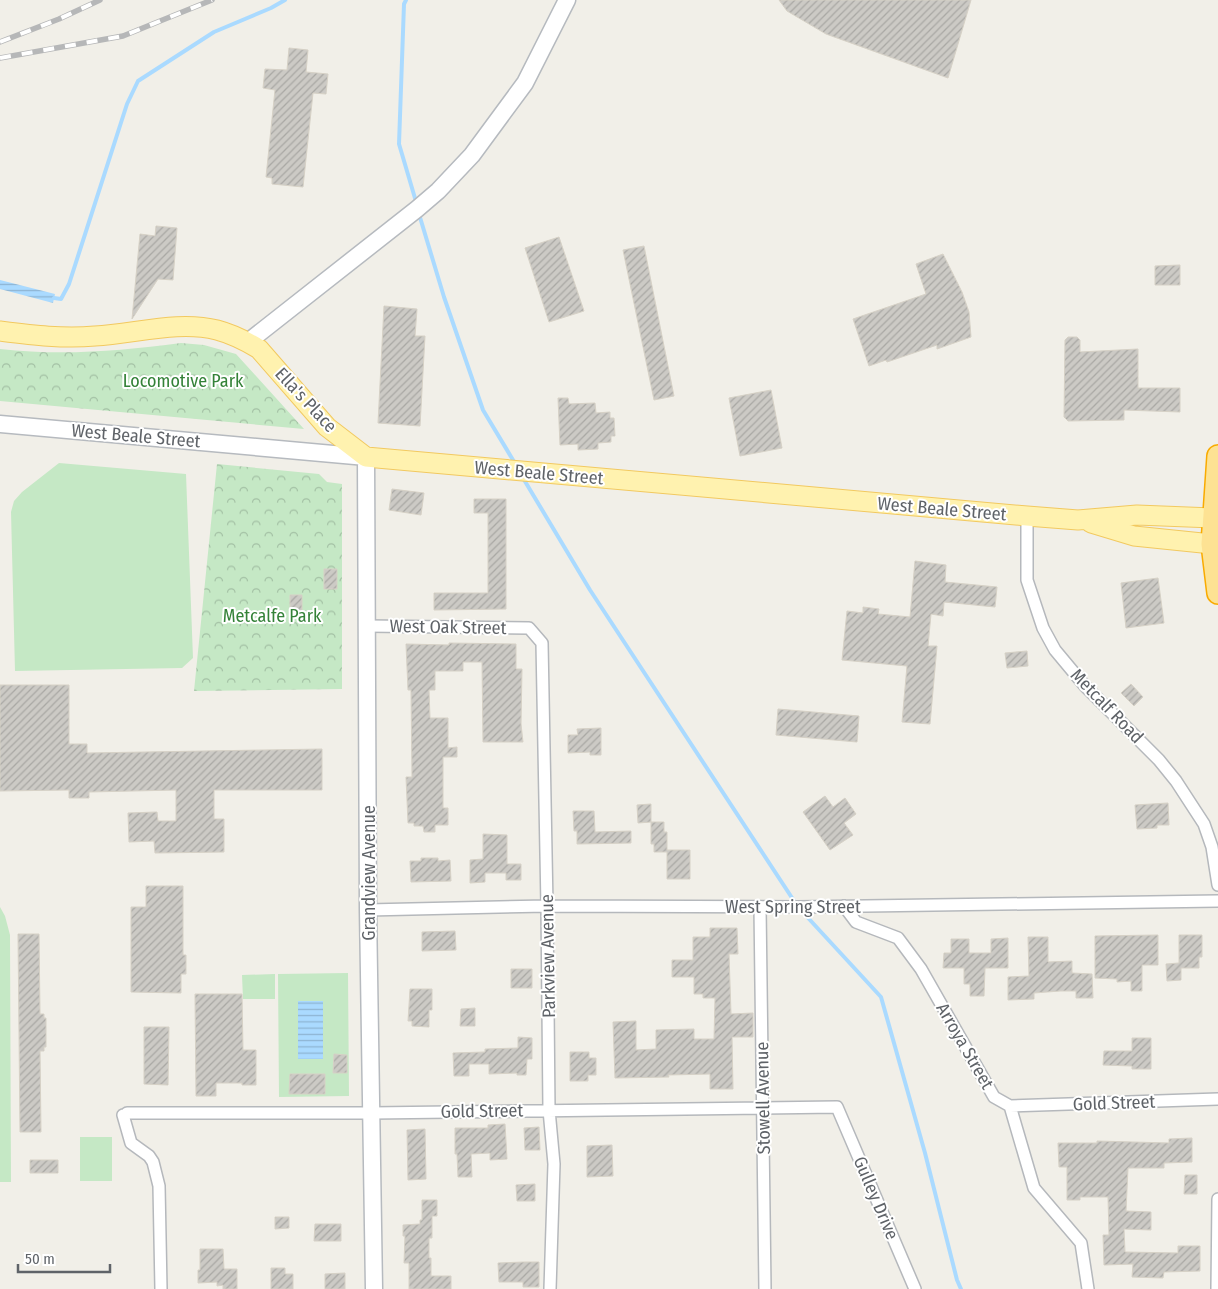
<svg xmlns="http://www.w3.org/2000/svg" width="1218" height="1289" font-family="'Fira Sans Condensed',sans-serif">
<style>
.park{fill:url(#park-crowns)}
.pitch{fill:#c5e8c5}
.water{fill:url(#water-rules)}
.lines{fill:none;stroke-linecap:round;stroke-linejoin:round}
.stream{stroke:#aadaff;stroke-width:4}
.building{fill:url(#building-hatch);stroke:#d6d1c6}
.street-casing{stroke:#b5b8bc;stroke-width:14}
.secondary-casing{stroke:#b6babf;stroke-width:19}
.primary-casing{stroke:#f2c960;stroke-width:21}
.highway-casing{stroke:#f9ab00;stroke-width:24}
.street{stroke:#fff;stroke-width:11}
.secondary{stroke:#fff;stroke-width:16}
.primary{stroke:#fff2af;stroke-width:19}
.highway{stroke:#fde293;stroke-width:21}
.rail-casing{stroke:#b6b7b8;stroke-width:5.5}
.rail{stroke:#fff;stroke-width:4;stroke-dasharray:11;stroke-linecap:butt}
.labels{text-anchor:middle;stroke-width:4;stroke-linejoin:round;paint-order:stroke}
.park-label{font-size:18px;fill:#348238;stroke:#fff}
.street-label{font-size:18px;fill:#5f6368;stroke:#fff}
</style>
<defs>
<pattern id="park-crowns" width="20" height="18" patternUnits="userSpaceOnUse" patternTransform="scale(1.25)"><rect width="20" height="18" fill="#c5e8c5"/><path d="M2 6a3 3 0 1 1 6 0M12 15a3 3 0 1 1 6 0" fill="none" stroke="#a3c0a4"/></pattern>
<pattern id="water-rules" width="6" height="5" patternUnits="userSpaceOnUse" patternTransform="scale(1.25)"><rect width="6" height="5" fill="#aadaff"/><path d="M0 2.5h6" fill="none" stroke="#8eb4d2"/></pattern>
<pattern id="building-hatch" width="6" height="6" patternUnits="userSpaceOnUse" patternTransform="scale(1.25)"><rect width="6" height="6" fill="#cccac5"/><path d="M-1 1l2-2M0 6l6-6M5 7l2-2" fill="none" stroke="#a9a8a4"/></pattern>
</defs>
<rect width="100%" height="100%" fill="#f1efe8"/>
<!-- park -->
<path class="park" d="M181,343L204,345L236,354L304,429L0,401V349C63,356 119,351 181,343Z
M217,464L319,474L327,482L342,484V689L194,691Z"/>
<!-- pitch -->
<path class="pitch" d="M59,463L186,474L193,658L182,668L15,671L11,512L14,501L22,492Z
M0,907L5,916L10,935L11,1182H0Z
M348,973L349,1096L279,1097L278,974Z
M275,974V999H243L242,975Z
M80,1137H112V1181H80Z"/>
<!-- water -->
<path class="water" d="M0,280L55,294L53,303L0,289Z
M298,1001H323V1059H298Z"/>
<g class="lines">
<!-- stream -->
<path class="stream" d="M406,0L404,4L399,144L417,205
M419,214L444,297L483,410L516,465
M54,298L61,299L69,284L127,104L138,81L214,32L271,8L285,0
M523,478L590,590L798,907L881,997L925,1153L957,1280L961,1289"/>
</g>
<!-- building -->
<path class="building" d="M779,0H971L948,78L826,34L787,11Z
M289,48L308,50L306,72L328,74L326,94L313,93L303,187L272,184V178L266,177L275,90L263,88L265,69L287,70Z
M156,226L177,228L173,280L158,279L132,319L140,234L155,236Z
M559,237L584,311L549,322L525,248Z
M644,246L674,396L654,400L623,250Z
M943,254L962,292L969,312L971,337L937,349V345L887,362L886,360L869,366L853,319L926,294L916,264Z
M1180,265V285H1155V266Z
M384,306L417,309L415,336H425L420,426L378,423Z
M1068,337H1077L1080,340V352L1138,349V388H1180V412L1124,410V420L1068,421L1064,417L1065,340Z
M771,390L782,448L740,456L729,398Z
M558,398H568L569,404L595,403L596,413L610,412V418H614L615,436H611V442L598,443V449L578,450V444L560,445Z
M392,489L424,493L421,515L389,510Z
M474,499H506V609L434,610V593H488V513H474Z
M915,561L946,565L945,582L997,587L995,607L944,602L943,616L931,614L928,646H937L930,724L902,722L907,666L842,660L847,611L863,613V607L879,609L878,614L910,617Z
M324,569H337V589H324Z
M1158,578L1164,623L1126,628L1121,583Z
M290,595H302V612H290Z
M449,643L516,644V669H522L521,724L523,742H483L482,662H463V671H435V690H429L430,718H448V748L457,747V757H443V808H448V825H435V832H424L423,826H414V823H408L406,777H412L411,690H408L406,644L449,645Z
M1027,651L1028,666L1007,668L1005,653Z
M1131,684L1143,697L1134,706L1121,693Z
M0,685H69V744H87V753L322,749V790H214V819H224V852L155,853L154,841L129,842L128,813L157,812L158,821H176V790L89,792V798H69V790L0,791Z
M778,709L859,716L857,742L776,735Z
M601,728V755H590V752L568,753V735H578L577,729Z
M825,796L833,807L845,798L856,814L844,823L853,835L830,850L803,812Z
M1168,803L1169,825H1157V828L1137,829L1135,805Z
M651,804V822L638,823L637,805Z
M573,811H594L595,832L631,831V843L577,844V831H574Z
M651,822H664V832H667V850H690V879H667V852H654V844H651Z
M483,834L507,835V864H521V880H506V873H485V882L470,883V860L483,859Z
M421,858H438V861L450,860L451,881L411,882L410,861H421Z
M146,886H183V955H186V974H181V993L131,992V907H146Z
M710,928H737L738,954H729L731,1014L753,1013V1037H732L733,1089H710V1074L668,1075L669,1077L615,1078L613,1022L636,1021V1050L656,1049V1030L694,1029V1039H714L715,998H703V994H694V977H672V960H693V937H710Z
M455,931L456,950L422,951V932Z
M18,934H39L40,1014H44V1018H46V1047H44V1051H40L41,1132H20Z
M1158,935V965H1142V991H1131V981L1117,982V979L1095,978V936Z
M1179,935H1202V957H1199V968H1181V980L1167,981L1166,964L1179,963Z
M1028,937H1048V962L1072,961V973L1092,974L1093,998H1076V991H1060L1034,993V999L1008,1000V977L1029,976Z
M1008,938V968H985L984,996H970V984H964V968H943L944,953H951V939H969V953H991V939Z
M511,969H532V988H511Z
M410,989H432V1010H429V1027L412,1026V1021H408Z
M195,994H242L243,1050H256V1085H242V1083H216V1096H196Z
M475,1008V1026H460L461,1009Z
M144,1027H169L168,1085L144,1084Z
M518,1037L532,1038V1059H527L526,1075H517V1073L489,1074V1064H469V1076H454L453,1053L485,1052V1049L518,1048Z
M1132,1038H1151V1069H1132V1066L1103,1065L1104,1051H1132Z
M570,1052H589V1058H596V1075H588V1081H570Z
M334,1054L347,1055V1073H333Z
M290,1074H325V1094H289Z
M505,1124L507,1159L490,1160V1153L471,1154L472,1177H458L457,1154H455V1128H488V1125Z
M539,1127L540,1150H525L524,1128Z
M425,1129L426,1179L408,1180L407,1130Z
M1192,1138V1162L1164,1163V1168H1128L1126,1211L1151,1212V1230L1124,1229L1125,1252L1178,1253V1246H1200V1271L1164,1272L1163,1278L1132,1277L1133,1264L1104,1265L1103,1235H1109L1108,1197H1080V1200H1067V1167H1059L1058,1143H1097V1141L1169,1143V1139Z
M612,1145L613,1176L587,1177V1146Z
M30,1160H58V1173H30Z
M1185,1175H1197V1194H1184Z
M535,1184V1201H517L516,1185Z
M422,1200H437V1216H432V1238H429V1258H431V1276H451V1289H409V1263H404L405,1236H403V1225L420,1224V1220H422Z
M275,1217H289V1228L275,1229Z
M315,1224H341V1241H314Z
M200,1249H223L224,1269H237V1289H223V1285L217,1286V1282L198,1283V1270H200Z
M524,1262H539V1287H523V1282H499L498,1263Z
M271,1268H285V1274H293V1289H271Z
M345,1273V1289H325V1274Z"/>
<g class="lines">
<!-- street casing -->
<g class="street-casing">
<path id="street" d="M1027,516V580L1043,628L1055,650L1085,686L1159,760L1176,781L1204,824L1212,847L1218,885
M367,626L529,628L542,643L547,906L549,1110L554,1164L550,1289
M844,906L856,922L898,938L921,969L994,1097L1010,1106L1034,1188L1081,1243L1088,1289
M760,907L765,1289
M368,910L547,906L798,907L1218,901
M1010,1106L1218,1099
M127,1113H372L837,1107L915,1289
M123,1115L131,1143L149,1156L153,1162L159,1186L161,1289
M1217,1289L1218,1199"/>
</g>
<!-- secondary casing -->
<g class="secondary-casing">
<path id="secondary" d="M248,342L417,209L438,191L472,155L525,83L567,0
M0,424L366,457L368,910L374,1289"/>
</g>
<!-- primary casing -->
<g class="primary-casing">
<path id="primary" d="M0,331C32,335 63,339 95,336C135,334 178,320 217,330C232,334 246,341 259,349L327,427L366,457L1027,516L1078,520L1137,515L1213,518
M1091,523L1134,536L1212,544"/>
</g>
<!-- highway casing -->
<g class="highway-casing">
<path id="highway" d="M1218,456L1212,544L1218,593"/>
</g>
<!-- street -->
<use href="#street" class="street"/>
<!-- secondary -->
<use href="#secondary" class="secondary"/>
<!-- primary -->
<use href="#primary" class="primary"/>
<!-- highway -->
<use href="#highway" class="highway"/>
<!-- rail casing -->
<g class="rail-casing">
<path id="rail" d="M0,42L59,19L100,0
M0,58L123,36L212,0"/>
</g>
<!-- rail -->
<use href="#rail" class="rail"/>
</g>
<g class="labels">
<!-- park labels -->
<g class="park-label">
<text x="183" y="387">Locomotive Park</text>
<text x="272" y="622">Metcalfe Park</text>
</g>
<!-- street labels -->
<g class="street-label">
<text transform="translate(306 400) rotate(47)" y="6">Ella's Place</text>
<text transform="translate(136 436) rotate(5)" y="6">West Beale Street</text>
<text transform="translate(539 473) rotate(5)" y="6">West Beale Street</text>
<text transform="translate(942 509) rotate(5)" y="6">West Beale Street</text>
<text transform="translate(448 627) rotate(1)" y="6">West Oak Street</text>
<text transform="translate(1107 706) rotate(46)" y="6">Metcalf Road</text>
<text transform="translate(369 873) rotate(-90)" y="6">Grandview Avenue</text>
<text x="793" y="913">West Spring Street</text>
<text transform="translate(548 956) rotate(-91)" y="6">Parkview Avenue</text>
<text transform="translate(965 1046) rotate(60)" y="6">Arroya Street</text>
<text transform="translate(763 1098) rotate(-91)" y="6">Stowell Avenue</text>
<text transform="translate(1114 1103) rotate(-2)" y="6">Gold Street</text>
<text transform="translate(482 1111) rotate(-1)" y="6">Gold Street</text>
<text transform="translate(876 1198) rotate(67)" y="6">Gulley Drive</text>
</g>
</g>
<!-- scale -->
<path d="M18 1264v8h92v-8" fill="none" stroke="#5f6368" stroke-width="2.5"/>
<text x="25" y="1264" font-size="15" fill="#5f6368" stroke="#ffffff" stroke-width="4" paint-order="stroke">50 m</text>
</svg>
